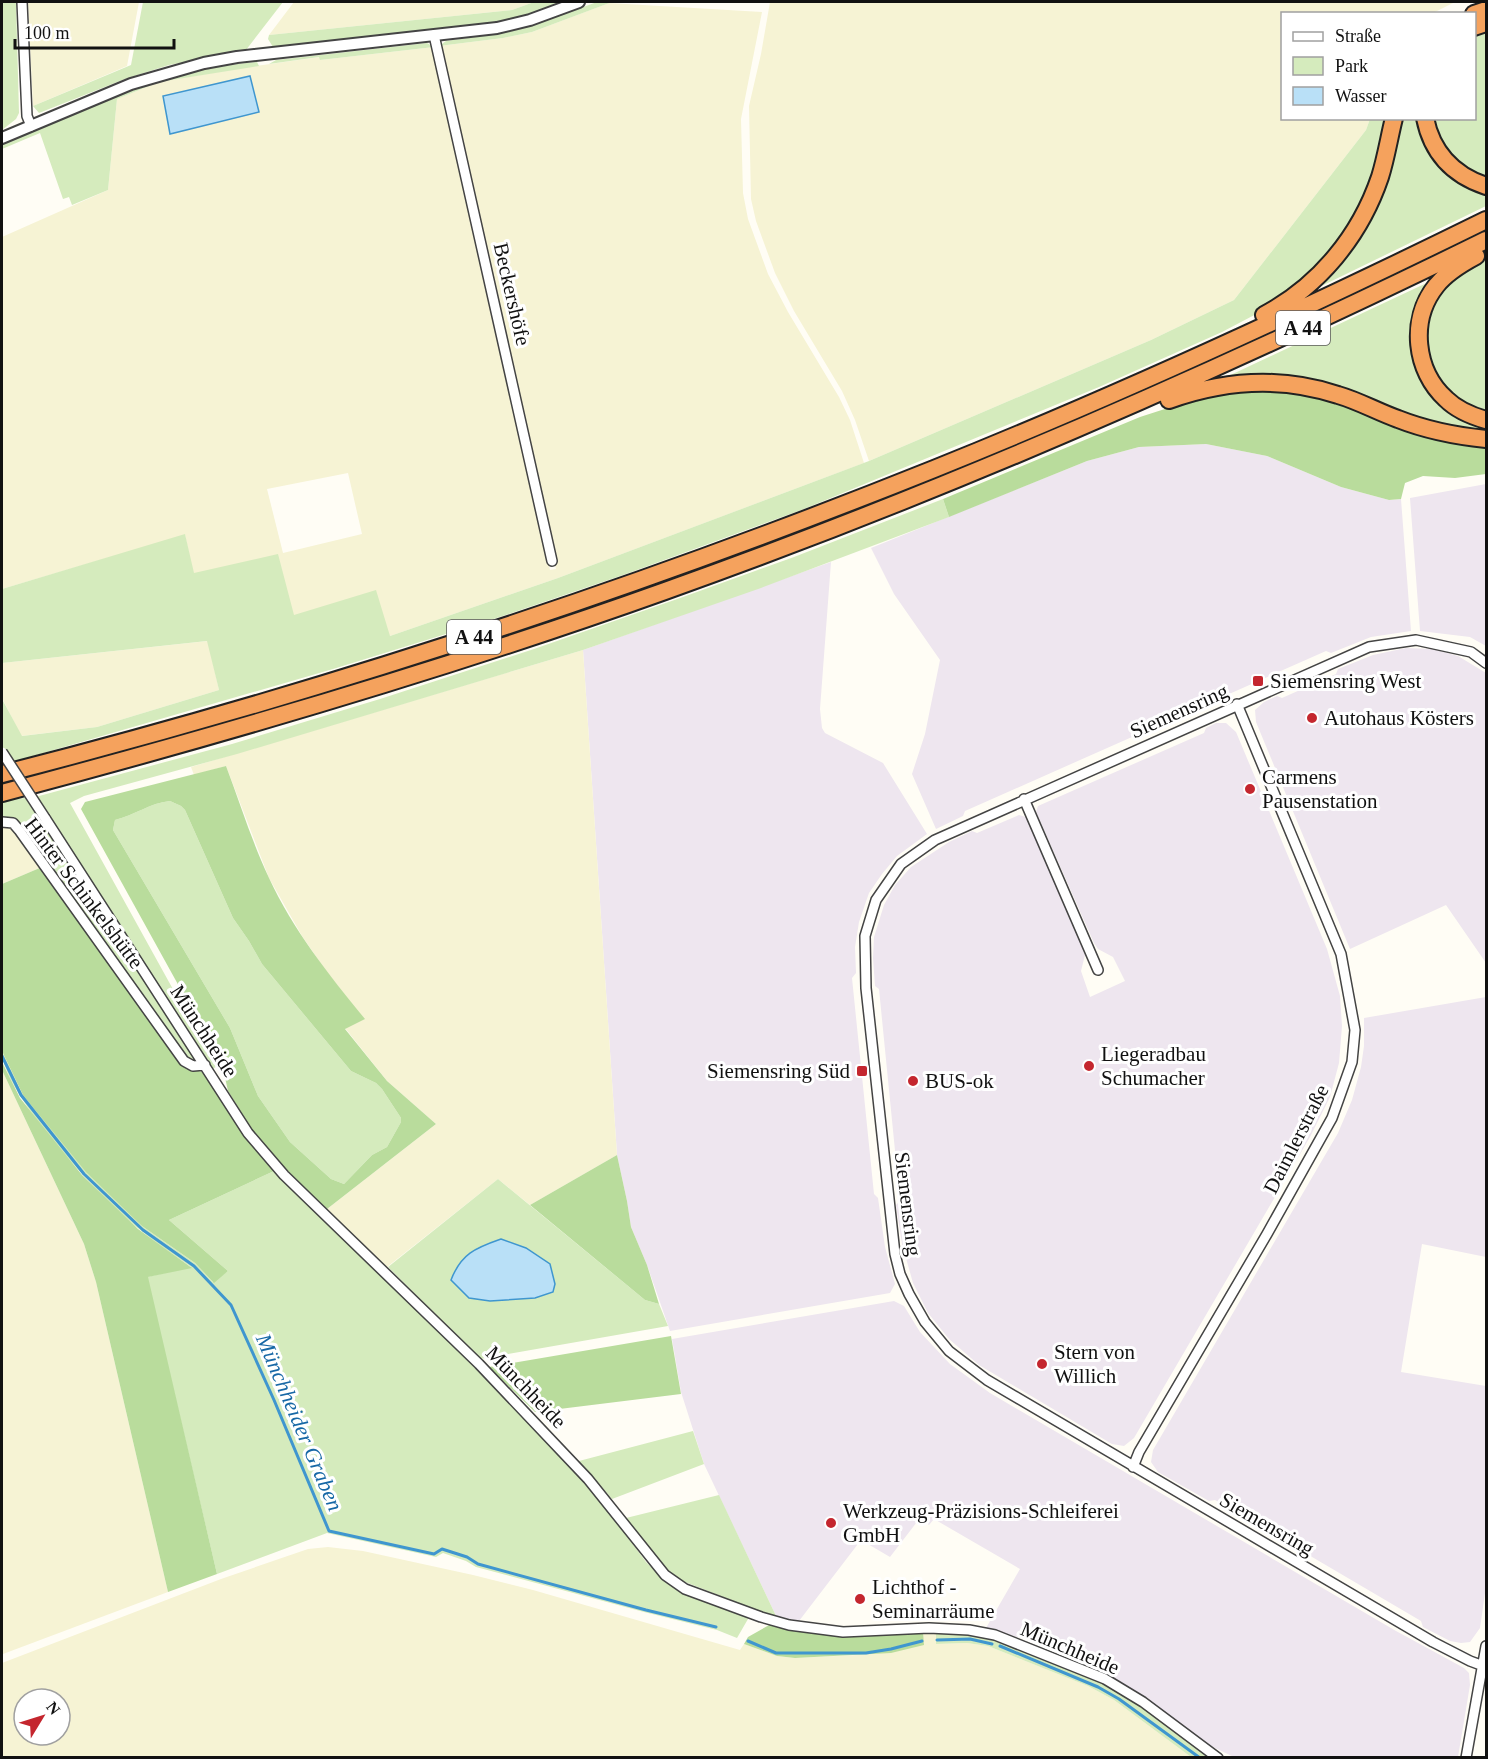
<svg xmlns="http://www.w3.org/2000/svg" width="1488" height="1759" font-family="Georgia,serif">
<style>
.industrial{fill:#eee6ef}
.farmland{fill:#f6f3d4;fill-rule:evenodd}
.green{fill:#d5ebbd}
.forest{fill:#b9dc9c;fill-rule:evenodd}
.water{fill:#b9e0f7;stroke:#3f96cf;stroke-width:1.5}
.lines{fill:none;stroke-linecap:round;stroke-linejoin:round}
.stream{stroke:#3f96cf;stroke-width:3}
.minor-casing{stroke:#444;stroke-width:12}
.tertiary-casing{stroke:#444;stroke-width:14}
.motorway-casing{stroke:#222;stroke-width:20}
.minor{stroke:#fff;stroke-width:9}
.tertiary{stroke:#fff;stroke-width:10}
.motorway{stroke:#f5a25d;stroke-width:16}
.minor-bridge-casing{stroke:#444;stroke-width:12;stroke-linecap:butt}
.minor-bridge{stroke:#fff;stroke-width:9}
.poi-dot{fill:#c4262e;stroke:#fff;stroke-width:2}
.labels{text-anchor:middle;stroke-width:6;stroke-linejoin:round;paint-order:stroke}
.shield{fill:#fff;stroke:#585858;stroke-width:1.5}
.shield-label{font-size:20px;font-weight:bold;fill:#111}
.street-label{font-size:21px;fill:#111;stroke:#fff}
.poi-label{font-size:21px;fill:#111;stroke:#fff;text-anchor:start}
.water-label{font-size:22px;font-style:italic;fill:#1768a6;stroke:#fff}
</style>
<rect width="100%" height="100%" fill="#fffdf5"/>
<!-- industrial -->
<path class="industrial" d="M1206,444L1267,456L1341,487L1389,500L1401,499L1411,631L1371,637L1331,653L1326,651L965,811L963,816L936,829L912,774L925,734L940,660L894,594L871,548L1087,461L1139,447Z
M1486,484V646L1470,637L1420,631L1410,498Z
M831,562L820,709L822,728L825,733L883,763L927,834L897,856L882,874L869,893L859,922L855,947L856,973L852,978L874,1194L878,1198L885,1247L895,1284L890,1293L670,1331L647,1265L631,1227L627,1201L617,1155L583,650Z
M1406,648L1433,649L1458,656L1486,673V963L1446,905L1350,949L1256,722L1255,710L1264,702L1277,696L1282,698L1336,674L1338,669L1373,655Z
M1216,723H1226L1236,732L1327,949L1340,996L1342,1026L1339,1063L1330,1097L1310,1137L1134,1438L1124,1446L1112,1444L979,1365L949,1339L928,1313L913,1283L902,1244L896,1205L900,1201L879,989L875,986L873,958L874,937L884,905L895,885L911,867L949,842L972,831L977,833L1019,815L1026,817L1083,947L1085,955L1081,971L1090,997L1125,981L1113,957L1098,949L1094,943L1036,812L1038,806L1204,733L1206,728Z
M1486,997V1257L1422,1244L1401,1372L1486,1386V1586L1480,1628L1470,1642L1461,1643L1450,1641L1423,1627L1421,1621L1215,1500L1209,1501L1158,1472L1151,1462L1153,1450L1338,1133L1352,1100L1361,1067L1364,1046V1018Z
M894,1301L904,1306L920,1332L950,1364L990,1393L1396,1631L1464,1668L1469,1673L1470,1685L1458,1757H1234L1213,1747L1141,1696L1104,1673L1028,1640L986,1628L1020,1569L934,1519L929,1525L920,1518L890,1557L861,1540L799,1621L777,1618L704,1464L681,1392L672,1339Z"/>
<!-- farmland -->
<path class="farmland" d="M28,2H139L127,66L33,106Z
M294,2H534L512,10L269,35Z
M770,2H1455L1433,13L1282,14V118L1370,119L1366,130L1234,300L1151,340L869,461L855,420L842,391L794,311L775,273L756,221L751,199L749,106L761,54Z
M609,3L762,12L741,119L743,193L748,219L768,274L788,312L839,397L850,420L864,463L558,578L390,636L294,615L193,573L185,535L2,589V237L108,190L117,99L159,82L241,68L320,57V60L434,47L550,570L556,569L439,46L503,38L532,32ZM348,473L362,534L283,553L267,489Z
M208,641L219,690L97,727L21,736L2,698V663Z
M583,650L617,1155L530,1205L498,1179L387,1267L327,1209L436,1124L387,1081L345,1028L364,1019L326,971L302,936L269,878L226,766L194,775L191,767Z
M2,825L13,827L42,867L2,884Z
M2,1070L84,1244L96,1282L168,1592L3,1654L2,1646Z
M328,1547L363,1551L473,1575L533,1590L740,1650L744,1644L777,1656L795,1658L857,1655L923,1632H936L937,1644L967,1643L988,1646L1088,1686L1114,1700L1191,1757L2,1758V1663L221,1579L308,1549ZM24,1699H60V1735H24Z"/>
<!-- green -->
<path class="green" d="M2,2H16L19,113L16,119L2,130Z
M143,2H283L246,50L169,65L125,79L39,113L33,106L131,65Z
M534,2H562L524,16L490,24L278,48L273,47L268,39L269,35L512,10Z
M597,2H612L532,32L503,38L439,46L446,41L503,33L542,22Z
M1486,33V179L1461,166L1445,151L1432,119L1474,118L1475,37Z
M427,43L434,47L320,60L319,57L269,64L276,60Z
M257,62L259,66L159,82L117,99L108,190L72,205L69,197L63,199L40,133L2,149V143C38,127 75,109 113,95C159,77 208,67 257,62Z
M1370,119H1388L1369,188L1349,228L1328,257L1277,303L1222,332L1099,387L804,509L626,574L488,621L333,669L2,765V699L22,736L97,727L219,690L207,641L2,663V589L185,534L194,573L278,554L294,615L376,590L390,636L558,578L869,461L1151,340L1234,300L1366,130Z
M1398,119H1421L1425,136L1486,189V206L1307,293L1353,241Z
M1486,255V412C1472,408 1457,401 1446,390C1422,364 1420,322 1440,292C1450,276 1471,265 1486,255Z
M1433,280L1422,370L1486,424V432L1451,430L1222,379Z
M943,499L949,517L761,588L583,650L237,754L84,796L70,803L216,1067L212,1069L48,815L38,817L196,1060L189,1062L14,817L2,819V801L39,796L232,744L380,699L534,649L683,597L794,557Z
M170,801L181,806L185,810L233,918L249,941L262,964L351,1071L376,1083L382,1089L401,1118V1122L387,1147L372,1155L344,1184L331,1179L290,1142L258,1096L230,1028L113,830L115,820C135,815 150,803 170,801Z
M2,1051L23,1095L142,1226L195,1263L213,1282L228,1271L169,1220L274,1171L529,1419L604,1505L646,1562L670,1585L745,1615L748,1619L737,1638L717,1630L644,1612L476,1567L466,1561L443,1553L436,1557L327,1533L217,1574L147,1277L191,1267C174,1255 156,1243 139,1229C104,1201 2,1094 2,1051Z
M498,1179L645,1300L659,1304L668,1326L480,1359L388,1267Z
M693,1431L704,1464L612,1499L579,1461Z
M719,1495L777,1618L675,1578L654,1557L626,1518Z
M936,1632L968,1633L992,1638L1100,1681L1137,1704L1211,1757H1191L1114,1700L1088,1686L988,1646L967,1643L936,1644Z"/>
<!-- forest -->
<path class="forest" d="M1230,388L1299,390L1486,446V474L1455,478L1423,476L1405,483L1401,499L1389,500L1341,487L1267,456L1206,444L1139,447L1087,461L949,517L943,499L1140,417Z
M226,766C240,803 252,842 269,878C293,930 329,975 365,1019L345,1029L387,1081L436,1124L327,1209L262,1146L228,1091L222,1064L81,809L85,802ZM170,801L181,806L185,810L233,918L249,941L262,964L351,1071L376,1083L382,1089L401,1118V1122L387,1147L372,1155L344,1184L331,1179L290,1142L258,1096L230,1028L113,830L115,820C135,815 150,803 170,801Z
M42,867L180,1061L186,1067L205,1073L256,1150L274,1171L169,1220L228,1271L214,1283L195,1263L142,1226L86,1172L23,1095L2,1051V884Z
M2,1062L20,1098L82,1175L138,1229L192,1268L148,1277L217,1574L168,1592L96,1282L84,1244L2,1070Z
M617,1155L627,1201L631,1227L647,1265L659,1304L645,1300L530,1205Z
M671,1336L681,1394L535,1412L489,1367Z
M771,1624L780,1627L848,1636L923,1632L924,1645L891,1653L795,1658L777,1656L744,1644L748,1637Z"/>
<!-- water -->
<path class="water" d="M250,76L259,112L170,134L163,96Z
M501,1239L526,1248L550,1264L555,1284L553,1292L535,1298L490,1301L469,1298L451,1280C461,1254 475,1248 501,1239Z"/>
<g class="lines">
<!-- stream -->
<path class="stream" d="M2,1056L21,1095L84,1174L143,1230L194,1266L231,1305L274,1400L329,1531L434,1554L442,1549L467,1557L478,1564L646,1610L716,1627
M937,1640L970,1639L992,1644
M748,1641L776,1653H866L891,1649L922,1641
M1000,1646L1098,1687L1119,1699L1200,1758"/>
<!-- minor casing -->
<g class="minor-casing">
<path id="minor" d="M22,2L27,116L31,126
M434,35L552,561
M1486,663L1471,652L1416,640L1369,647L935,840L901,864L876,900L865,936L866,988L895,1254L900,1274L909,1294L925,1322L949,1351L987,1380L1433,1642L1470,1661L1486,1667
M1024,799L1098,970
M45,818L248,1133L284,1175L479,1364L588,1479L665,1575L685,1589L761,1617L789,1625L843,1632L929,1628L969,1630L995,1635L1105,1679L1143,1702L1218,1758
M2,822L13,823L19,830L184,1061L193,1066L205,1065
M1133,1467L1139,1452L1267,1234L1332,1118L1352,1062L1355,1030L1341,954L1237,704
M1466,1758L1486,1646"/>
</g>
<!-- tertiary casing -->
<g class="tertiary-casing">
<path id="tertiary" d="M2,138L131,84L204,63L237,57L497,28L530,20L579,2"/>
</g>
<!-- motorway casing -->
<g class="motorway-casing">
<path id="motorway" d="M1474,14L1486,10
M1474,27L1486,23
M1425,118C1432,153 1453,175 1486,186
M1476,256C1461,264 1446,273 1436,286C1409,320 1415,371 1446,399C1457,410 1472,416 1486,420
M1264,315C1319,286 1360,236 1380,177C1386,158 1389,138 1394,118
M1169,400C1225,380 1281,376 1338,395C1359,401 1378,412 1398,419C1426,430 1456,436 1486,439
M2,774C319,693 630,591 934,469C1121,394 1305,309 1486,220
M2,793C225,734 447,669 665,591C946,491 1219,371 1486,240"/>
</g>
<!-- minor -->
<use href="#minor" class="minor"/>
<!-- tertiary -->
<use href="#tertiary" class="tertiary"/>
<!-- motorway -->
<use href="#motorway" class="motorway"/>
<!-- minor-bridge casing -->
<g class="minor-bridge-casing">
<path id="minor-bridge" d="M2,752L45,818"/>
</g>
<!-- minor-bridge -->
<use href="#minor-bridge" class="minor-bridge"/>
</g>
<!-- markers -->
<g class="poi-dot">
<rect x="1252" y="675" width="12" height="12" rx="3"/>
<circle cx="1312" cy="718" r="6"/>
<circle cx="1250" cy="789" r="6"/>
<circle cx="1089" cy="1066" r="6"/>
<rect x="856" y="1065" width="12" height="12" rx="3"/>
<circle cx="913" cy="1081" r="6"/>
<circle cx="1042" cy="1364" r="6"/>
<circle cx="831" cy="1523" r="6"/>
<circle cx="860" cy="1599" r="6"/>
</g>
<g class="labels">
<!-- shield labels -->
<g class="shield">
<rect x="1276" y="311" width="54" height="34" rx="4.5"/>
<rect x="447" y="620" width="54" height="34" rx="4.5"/>
</g>
<g class="shield-label">
<text x="1303" y="335">A 44</text>
<text x="474" y="644">A 44</text>
</g>
<!-- street labels -->
<g class="street-label">
<text transform="translate(512 294) rotate(77)" y="7">Beckershöfe</text>
<text transform="translate(1179 711) rotate(-24)" y="7">Siemensring</text>
<text transform="translate(84 893) rotate(53)" y="7">Hinter Schinkelshütte</text>
<text transform="translate(204 1031) rotate(57)" y="7">Münchheide</text>
<text transform="translate(1296 1139) rotate(-63)" y="7">Daimlerstraße</text>
<text transform="translate(908 1204) rotate(83)" y="7">Siemensring</text>
<text transform="translate(526 1387) rotate(46)" y="7">Münchheide</text>
<text transform="translate(1267 1524) rotate(30)" y="7">Siemensring</text>
<text transform="translate(1070 1648) rotate(23)" y="7">Münchheide</text>
</g>
<!-- poi labels -->
<g class="poi-label">
<text x="1270" y="688">Siemensring West</text>
<text x="1324" y="725">Autohaus Kösters</text>
<text x="1262" y="784">Carmens<tspan x="1262" dy="24">Pausenstation</tspan></text>
<text x="1101" y="1061">Liegeradbau<tspan x="1101" dy="24">Schumacher</tspan></text>
<text x="850" y="1078" text-anchor="end">Siemensring Süd</text>
<text x="925" y="1088">BUS-ok</text>
<text x="1054" y="1359">Stern von<tspan x="1054" dy="24">Willich</tspan></text>
<text x="843" y="1518">Werkzeug-Präzisions-Schleiferei<tspan x="843" dy="24">GmbH</tspan></text>
<text x="872" y="1594">Lichthof -<tspan x="872" dy="24">Seminarräume</tspan></text>
</g>
<!-- water labels -->
<g class="water-label">
<text transform="translate(300 1422) rotate(67)" y="8">Münchheider Graben</text>
</g>
</g>
<!-- border -->
<rect width="1488" height="1759" fill="none" stroke="#111111" stroke-width="6"/>
<!-- legend -->
<rect x="1281" y="12" width="195" height="108" fill="#ffffff" stroke="#a0a0a0" stroke-width="1.5"/>
<rect x="1293" y="32" width="30" height="9" fill="#ffffff" stroke="#a0a0a0" stroke-width="1.5"/>
<text x="1335" y="42" font-size="18" fill="#111111">Straße</text>
<rect x="1293" y="57" width="30" height="18" fill="#d5ebbd" stroke="#a0a0a0" stroke-width="1.5"/>
<text x="1335" y="72" font-size="18" fill="#111111">Park</text>
<rect x="1293" y="87" width="30" height="18" fill="#b9e0f7" stroke="#a0a0a0" stroke-width="1.5"/>
<text x="1335" y="102" font-size="18" fill="#111111">Wasser</text>
<!-- north arrow -->
<g transform="translate(42 1717) rotate(52)"><circle r="28" fill="#ffffff" stroke="#a0a0a0" stroke-width="1.5"/>
<path d="M0-4.5L10 22L0 15L-10 22Z" fill="#c4262e"/>
<text y="-9" font-size="16" font-weight="bold" text-anchor="middle" fill="#111111">N</text>
</g>
<!-- scale -->
<path d="M15 39v9h159v-9" fill="none" stroke="#111111" stroke-width="3"/>
<text x="24" y="39" font-size="18" fill="#111111" stroke="#ffffff" stroke-width="4.5" paint-order="stroke">100 m</text>
</svg>
